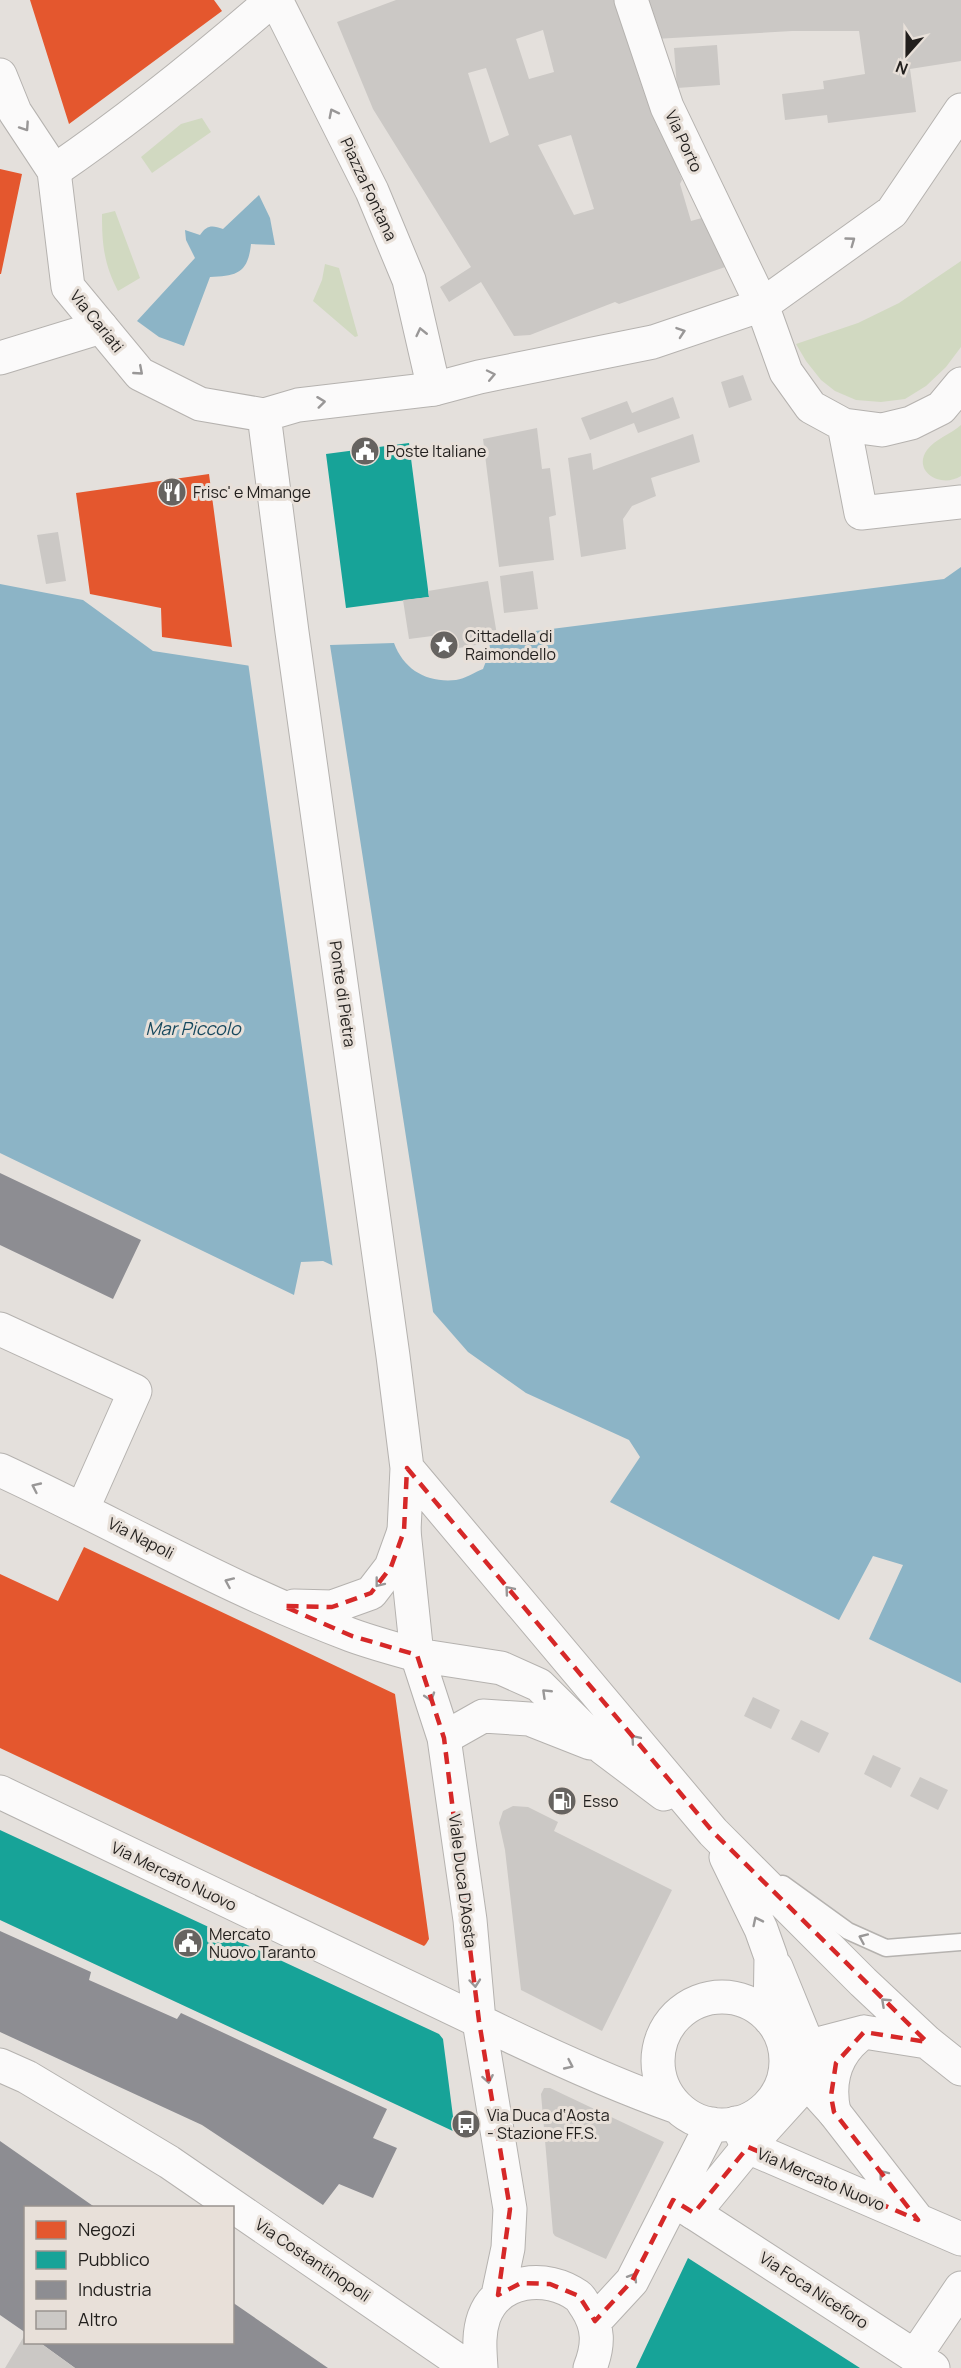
<svg xmlns="http://www.w3.org/2000/svg" width="961" height="2368" font-family="Manrope,sans-serif">
<style>
.green{fill:#d1d9c1}
.water{fill:#8cb4c6}
.pier{fill:#e4e0dc}
.shops{fill:#e4572e}
.public{fill:#17a398}
.industry{fill:#8d8d92}
.building{fill:#cbc8c5;fill-rule:evenodd}
.lines{fill:none;stroke-linecap:round;stroke-linejoin:round}
.lane-casing{stroke:#b5b2af;stroke-width:19}
.street-casing{stroke:#b5b2af;stroke-width:35}
.secondary-casing{stroke:#b5b2af;stroke-width:35}
.lane{stroke:#fbfafa;stroke-width:16}
.street{stroke:#fbfafa;stroke-width:33}
.secondary{stroke:#fbfafa;stroke-width:33}
.oneway{stroke:#999797}
.marked{fill:none;stroke:#d62828;stroke-width:4.5;stroke-dasharray:12 8;stroke-linejoin:round}
.labels{text-anchor:middle;stroke-width:6;stroke-linejoin:round;paint-order:stroke}
.street-label{font-size:16px;fill:#221f1d;stroke:#e8e0d9}
.poi-label{font-size:16px;fill:#221f1d;stroke:#e8e0d9;text-anchor:start}
.water-label{font-size:18px;font-style:italic;fill:#18495e;stroke:#e8e0d9}
</style>
<rect width="100%" height="100%" fill="#e4e0dc"/>
<!-- green -->
<path class="green" d="M202,118L211,132L152,173L141,157L181,124Z
M115,211L140,278L118,291C104,264 102,245 102,214Z
M961,261V347L946,367L926,386L905,399L881,402L856,400L835,391L821,380L806,361L796,344L858,323L899,303Z
M325,264L339,268L358,336L355,337L313,301L322,280Z
M961,425V476C940,489 912,471 927,450C935,439 951,434 961,425Z"/>
<!-- water -->
<path class="water" d="M259,195L270,218L275,245L251,244C248,273 237,276 210,277L184,346L159,337L137,321L195,258L186,240L185,230L200,235C207,225 212,225 223,229Z
M961,567V1683L869,1639L903,1565L873,1556L839,1620L610,1502L640,1457L629,1440L526,1393L468,1352L433,1312L323,1261L301,1262L294,1295L0,1153V584L83,600L153,651L264,668L330,645L394,643C404,670 427,683 456,680C465,679 475,672 483,669L490,651L489,637L944,579Z"/>
<!-- pier -->
<path class="pier" d="M329,642H334L330,645L434,1318L333,1269L248,662L264,665Z"/>
<!-- shops -->
<path class="shops" d="M30,0H214L222,11L69,124Z
M0,169L22,174L1,274H0Z
M209,474L232,647L162,637L161,608L90,594L76,493Z
M84,1547L395,1694L429,1939L426,1944L424,1946L261,1871L0,1748V1574L58,1601Z"/>
<!-- public -->
<path class="public" d="M409,443L429,597L346,608L326,454Z
M0,1830L439,2034L443,2039L455,2132L0,1920Z
M688,2258L860,2368H636Z"/>
<!-- industry -->
<path class="industry" d="M0,1173L141,1240L113,1299L0,1245Z
M0,1931L91,1972L89,1980L177,2019L181,2013L387,2109L373,2138L397,2148L373,2198L339,2184L323,2205L202,2125L0,2032Z
M0,2141L96,2208H26V2333L0,2315Z
M232,2302L328,2368H75L39,2342H232Z"/>
<!-- building -->
<path class="building" d="M396,0H616L682,180L680,184L691,221L709,216L728,266L619,304L615,302L530,335L514,336L481,282L449,302L440,287L471,267L373,109L337,22ZM543,30L554,72L529,79L516,39ZM486,68L509,135L490,143L468,73ZM571,135L594,209L574,215L538,145Z
M642,0H961V61L910,69L916,112L828,123L827,115L785,120L782,94L824,89L823,81L865,74L859,31H792L655,39Z
M717,45L720,85L677,88L674,48Z
M743,375L752,400L729,408L721,382Z
M673,397L680,418L638,433L634,423L590,440L581,418L627,401L632,413Z
M537,428L542,469L550,468L556,515L549,517L554,560L499,567L483,439Z
M693,434L700,462L651,478L656,496L632,506L623,519L626,549L581,557L568,458L591,453L593,470Z
M58,532L66,581L46,584L37,535Z
M533,571L538,609L504,613L500,576Z
M488,581L498,641L442,651L440,635L409,639L403,600L429,597L428,591Z
M753,1697L780,1710L771,1729L744,1716Z
M801,1720L829,1733L819,1753L791,1739Z
M873,1755L901,1768L891,1788L864,1774Z
M920,1777L948,1790L938,1810L910,1796Z
M513,1806L528,1807L558,1822L554,1831L672,1890L602,2031L521,1990L505,1850L499,1823L503,1811Z
M544,2088H550L664,2142L606,2259L555,2236L553,2233L541,2094Z
M26,2333V2342H39L75,2368H5Z"/>
<g class="lines">
<!-- lane casing -->
<g class="lane-casing">
<path id="lane" d="M783,1884L848,1931L886,1948L961,1942"/>
</g>
<!-- street casing -->
<g class="street-casing">
<path id="street" d="M276,0L372,191L409,280L434,389
M631,0L667,107L762,305L786,372L811,407L844,425L882,430L911,423L941,408L961,384
M54,171C130,119 203,60 272,0
M0,358L101,327
M844,425L861,513L961,502
M0,1329L135,1391L83,1508
M0,1470C117,1524 230,1590 351,1635C373,1643 395,1649 417,1655
M294,1606L332,1607L371,1593L391,1567L404,1531
M0,1792L479,2021
M815,2091L834,2112L917,2219
M736,2123L748,2147L961,2239
M694,2213L933,2368
M915,2356L961,2288"/>
</g>
<!-- secondary casing -->
<g class="secondary-casing">
<path id="secondary" d="M0,75L15,112L54,171L68,287L140,374L200,404L264,415L298,405L434,389L479,377L653,342L762,305L892,212L961,110
M264,415L292,632L393,1356L407,1468L404,1531L417,1655L444,1738L470,1920L479,2021L510,2209L508,2248L498,2295
M407,1468L713,1832L863,1982L927,2042L961,2069
M417,1655L501,1668L539,1685L603,1748L664,1794
M444,1738L483,1716L529,1719L590,1743
M726,1857L761,1929L771,1957L770,2019
M658 2061a64 64 0 1 1 128 0a64 64 0 1 1-128 0Z
M479,2021C544,2053 609,2083 677,2107
M788,2057L818,2044L864,2032L927,2042
M0,2065L27,2077L169,2162L469,2368
M834,2112C827,2079 836,2051 864,2032
M673,2200L694,2213L748,2147L807,2082L809,2048L776,1967
M595,2321L632,2281L712,2124
M481,2368C480,2351 478,2334 484,2317C498,2279 546,2273 578,2296C581,2298 583,2303 586,2307C599,2327 599,2345 590,2368"/>
</g>
<!-- lane -->
<use href="#lane" class="lane"/>
<!-- street -->
<use href="#street" class="street"/>
<!-- secondary -->
<use href="#secondary" class="secondary"/>
</g>
<!-- one-way arrows -->
<defs><path id="oneway-chevron" d="M-2-3.5L2.5 0L-2 3.5" fill="none" stroke-width="1.6" stroke-linecap="round" stroke-linejoin="round" transform="scale(1.5)"/></defs>
<g class="oneway">
<use href="#oneway-chevron" transform="translate(333 113) rotate(-117)"/>
<use href="#oneway-chevron" transform="translate(25 127) rotate(56)"/>
<use href="#oneway-chevron" transform="translate(851 241) rotate(-36)"/>
<use href="#oneway-chevron" transform="translate(421 332) rotate(-103)"/>
<use href="#oneway-chevron" transform="translate(681 332) rotate(-19)"/>
<use href="#oneway-chevron" transform="translate(139 371) rotate(41)"/>
<use href="#oneway-chevron" transform="translate(491 375) rotate(-12)"/>
<use href="#oneway-chevron" transform="translate(321 402) rotate(-7)"/>
<use href="#oneway-chevron" transform="translate(36 1487) rotate(-155)"/>
<use href="#oneway-chevron" transform="translate(229 1582) rotate(-156)"/>
<use href="#oneway-chevron" transform="translate(379 1583) rotate(128)"/>
<use href="#oneway-chevron" transform="translate(509 1590) rotate(-130)"/>
<use href="#oneway-chevron" transform="translate(546 1693) rotate(-136)"/>
<use href="#oneway-chevron" transform="translate(430 1697) rotate(72)"/>
<use href="#oneway-chevron" transform="translate(635 1739) rotate(-130)"/>
<use href="#oneway-chevron" transform="translate(757 1921) rotate(-116)"/>
<use href="#oneway-chevron" transform="translate(863 1938) rotate(-156)"/>
<use href="#oneway-chevron" transform="translate(475 1983) rotate(85)"/>
<use href="#oneway-chevron" transform="translate(885 2002) rotate(-137)"/>
<use href="#oneway-chevron" transform="translate(569 2065) rotate(25)"/>
<use href="#oneway-chevron" transform="translate(488 2079) rotate(80)"/>
<use href="#oneway-chevron" transform="translate(883 2174) rotate(-128)"/>
<use href="#oneway-chevron" transform="translate(633 2277) rotate(-59)"/>
</g>
<!-- marked area -->
<path class="marked" d="M407,1468L713,1832L927,2042L864,2032L836,2063L831,2096L834,2112L918,2220L748,2147L694,2213L673,2200L632,2281L595,2321L579,2296L550,2284L521,2283L498,2295L510,2209L479,2021L444,1738L417,1655L352,1636L283,1606L332,1607L371,1593L391,1567L404,1531Z"/>
<!-- icons -->
<defs>
<g id="civic-disc" transform="scale(1.5)"><circle r="9.5" fill="#666360" stroke="#e8e0d9"/><path d="M-.6-6.5H3V-4.5H.6V-3L4-1V1h2V6H-6V1h2V-1L-.6-3ZM-1.2 2.5V6h2.4V2.5Z" fill="#fff"/></g>
<g id="restaurant-disc" transform="scale(1.5)"><circle r="9.5" fill="#666360" stroke="#e8e0d9"/><path d="M-5-6h1v4h1v-4h1v4h1v-4h1v5L-1.5 .5V6h-2V.5L-5-1ZM5-6V6H3V1.5H1.5Q1.5-4 5-6Z" fill="#fff"/></g>
<g id="sight-disc" transform="scale(1.5)"><circle r="9.5" fill="#666360" stroke="#e8e0d9"/><path d="M0-6L1.8-2.2L6-1.7L2.9 1.2L3.7 5.4L0 3.3L-3.7 5.4L-2.9 1.2L-6-1.7L-1.8-2.2Z" fill="#fff"/></g>
<g id="fuel-disc" transform="scale(1.5)"><circle r="9.5" fill="#666360" stroke="#e8e0d9"/><path d="M-5.5-6h7V0h2V4h1.3V-2.5L3-4.5l.8-.8L6-3V5H2.5V1h-1V6h-7ZM-4.2-4.7v3.2H.2V-4.7Z" fill="#fff"/></g>
<g id="bus-disc" transform="scale(1.5)"><circle r="9.5" fill="#666360" stroke="#e8e0d9"/><path d="M-5-6H5V4H4V6H2V4H-2V6H-4V4H-5ZM-3.5-4V0h7V-4ZM-3.5 1.2v1.5H-2V1.2ZM2 1.2v1.5H3.5V1.2Z" fill="#fff"/></g>
</defs>
<g fill-rule="evenodd">
<use href="#civic-disc" x="365" y="451"/>
<use href="#restaurant-disc" x="172" y="492"/>
<use href="#sight-disc" x="444" y="645"/>
<use href="#fuel-disc" x="562" y="1801"/>
<use href="#civic-disc" x="188" y="1943"/>
<use href="#bus-disc" x="466" y="2124"/>
</g>
<g class="labels">
<!-- street labels -->
<g class="street-label">
<text transform="translate(684 141) rotate(65)" y="6">Via Porto</text>
<text transform="translate(369 189) rotate(65)" y="6">Piazza Fontana</text>
<text transform="translate(97 321) rotate(51)" y="6">Via Cariati</text>
<text transform="translate(343 994) rotate(82)" y="6">Ponte di Pietra</text>
<text transform="translate(141 1538) rotate(27)" y="6">Via Napoli</text>
<text transform="translate(174 1876) rotate(26)" y="6">Via Mercato Nuovo</text>
<text transform="translate(463 1881) rotate(83)" y="6">Viale Duca D'Aosta</text>
<text transform="translate(821 2179) rotate(23)" y="6">Via Mercato Nuovo</text>
<text transform="translate(313 2260) rotate(34)" y="6">Via Costantinopoli</text>
<text transform="translate(814 2290) rotate(33)" y="6">Via Foca Niceforo</text>
</g>
<!-- poi labels -->
<g class="poi-label">
<text x="386" y="457">Poste Italiane</text>
<text x="193" y="498">Frisc' e Mmange</text>
<text x="465" y="642">Cittadella di<tspan x="465" dy="18">Raimondello</tspan></text>
<text x="583" y="1807">Esso</text>
<text x="209" y="1940">Mercato<tspan x="209" dy="18">Nuovo Taranto</tspan></text>
<text x="487" y="2121">Via Duca d‘Aosta<tspan x="487" dy="18">- Stazione FF.S.</tspan></text>
</g>
<!-- water labels -->
<g class="water-label">
<text x="193" y="1035">Mar Piccolo</text>
</g>
</g>
<!-- legend -->
<rect x="24" y="2206" width="210" height="138" fill="#e8e0d9" stroke="#99938e" stroke-width="1.5"/>
<rect x="36" y="2221" width="30" height="18" fill="#e4572e" stroke="#99938e" stroke-width="1.5"/>
<text x="78" y="2236" font-size="18" fill="#221f1d">Negozi</text>
<rect x="36" y="2251" width="30" height="18" fill="#17a398" stroke="#99938e" stroke-width="1.5"/>
<text x="78" y="2266" font-size="18" fill="#221f1d">Pubblico</text>
<rect x="36" y="2281" width="30" height="18" fill="#8d8d92" stroke="#99938e" stroke-width="1.5"/>
<text x="78" y="2296" font-size="18" fill="#221f1d">Industria</text>
<rect x="36" y="2311" width="30" height="18" fill="#cbc8c5" stroke="#99938e" stroke-width="1.5"/>
<text x="78" y="2326" font-size="18" fill="#221f1d">Altro</text>
<!-- north arrow -->
<g transform="translate(907 54) rotate(201)" stroke="#e8e0d9" stroke-width="4.5" paint-order="stroke">
<path d="M0-4.5L10 22L0 15L-10 22Z" fill="#221f1d"/>
<text y="-9" font-size="16" font-weight="bold" text-anchor="middle" fill="#221f1d">N</text>
</g>
</svg>
